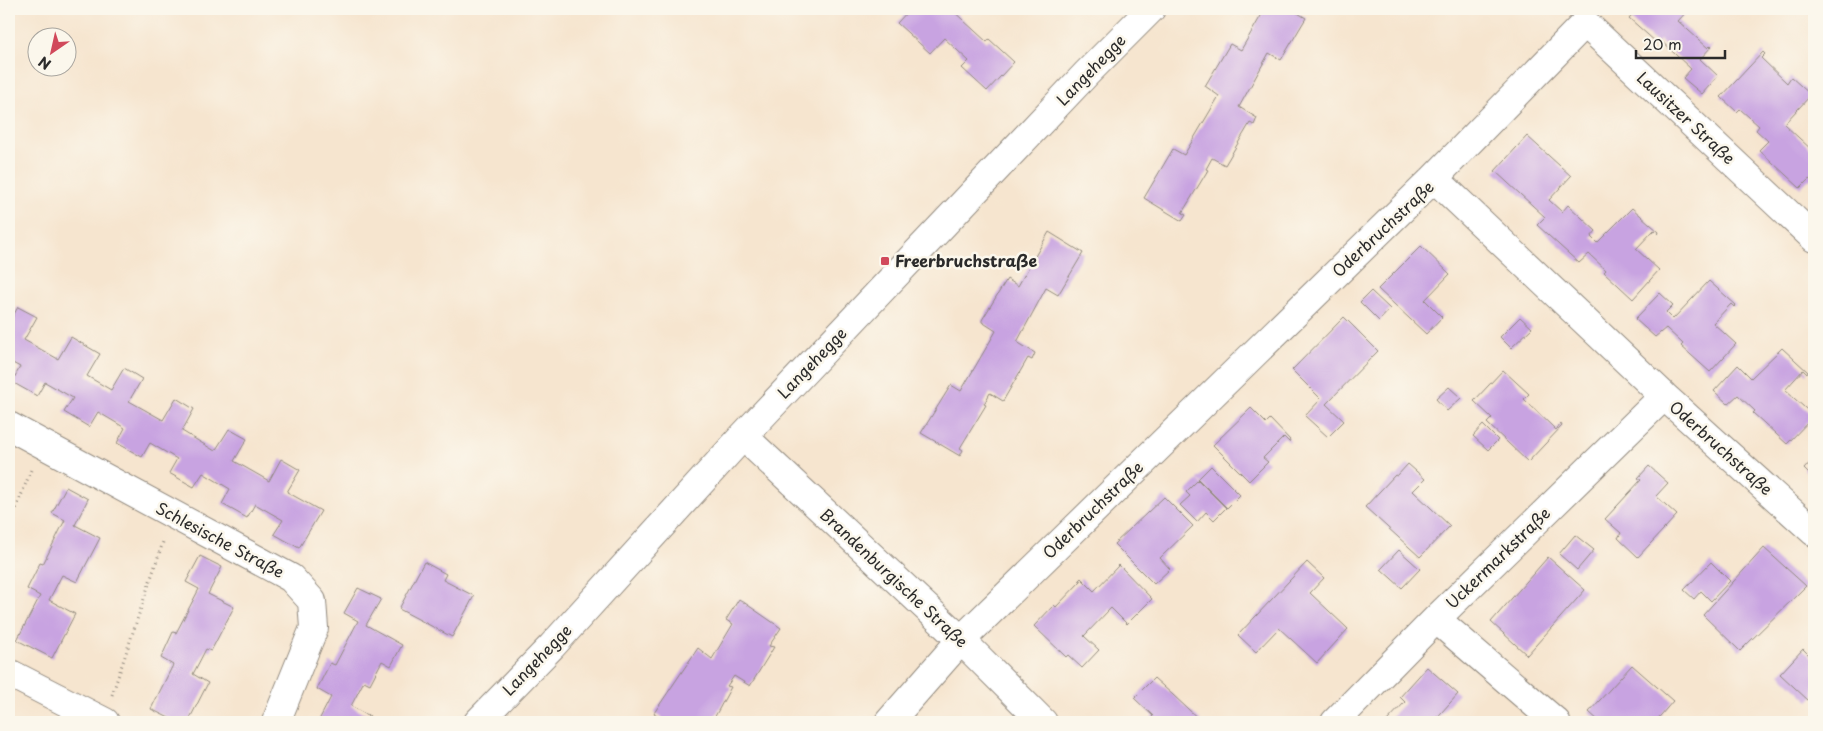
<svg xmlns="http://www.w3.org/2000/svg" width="1823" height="731" font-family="'Playpen Sans',sans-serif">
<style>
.building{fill:#c8a3e1}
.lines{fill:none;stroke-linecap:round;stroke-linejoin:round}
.minor-casing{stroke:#90887d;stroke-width:30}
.path{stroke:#90887d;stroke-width:3;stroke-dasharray:1 4;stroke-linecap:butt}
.minor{stroke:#fff;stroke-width:28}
.poi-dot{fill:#d1495b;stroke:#fbf7ec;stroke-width:2}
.labels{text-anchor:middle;stroke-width:5;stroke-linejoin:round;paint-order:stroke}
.street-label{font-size:16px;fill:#2b2b2b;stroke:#fbf7ec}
.poi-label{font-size:16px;font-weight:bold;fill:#2b2b2b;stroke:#fbf7ec;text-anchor:start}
</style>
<rect width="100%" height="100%" fill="#fbf7ec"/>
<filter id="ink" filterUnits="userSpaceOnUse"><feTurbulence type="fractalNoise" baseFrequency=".02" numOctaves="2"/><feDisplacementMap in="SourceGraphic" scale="10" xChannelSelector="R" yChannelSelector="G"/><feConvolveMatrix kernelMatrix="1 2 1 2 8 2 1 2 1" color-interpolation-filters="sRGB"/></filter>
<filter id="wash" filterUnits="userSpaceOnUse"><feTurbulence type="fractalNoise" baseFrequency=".0096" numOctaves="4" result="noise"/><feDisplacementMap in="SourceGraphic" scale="20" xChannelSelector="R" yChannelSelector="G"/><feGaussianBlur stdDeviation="1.12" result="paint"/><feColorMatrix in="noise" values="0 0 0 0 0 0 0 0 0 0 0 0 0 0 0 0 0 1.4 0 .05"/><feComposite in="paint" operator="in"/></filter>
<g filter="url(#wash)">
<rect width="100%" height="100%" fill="#f6e5cf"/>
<g id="blocks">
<!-- building -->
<path class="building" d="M910,9H951L987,42L989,39L1014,62L987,91L962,68L969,61L944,38L930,53L897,23Z
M1265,9H1291L1306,18L1281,60L1269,53L1239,107L1257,118L1254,125L1250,123L1225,165L1212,158L1206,169L1208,170L1182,213L1186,215L1182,221L1144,198L1173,149L1184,155L1219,96L1205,86L1230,44L1241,50Z
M1637,9H1689L1678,21L1708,48L1711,45L1712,46L1700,59L1718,76L1702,94L1683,78L1691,69L1660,40L1657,43L1629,18Z
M1763,52L1765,54L1761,58L1787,83L1791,77L1811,95L1784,124L1814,152V182L1811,179L1808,180L1800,188L1759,150L1768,141L1756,130L1759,126L1740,109L1737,112L1721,97Z
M1527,136L1571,176L1549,200L1562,212L1568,205L1596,231L1591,237L1597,243L1632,208L1659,232L1658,234L1654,230L1636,249L1659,270L1633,299L1604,272L1606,270L1589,254L1579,263L1559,245L1537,225L1545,217L1495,171Z
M1049,232L1083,253L1058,295L1046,288L1017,342L1035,353L1032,360L1028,358L1003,401L990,393L984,404L986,405L960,448L963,450L960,456L921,433L951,385L961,391L996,331L982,322V320L1007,279L1018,286Z
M1421,246L1450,274L1425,300L1442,317L1426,334L1378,289Z
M1709,281L1736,305L1734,307L1731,304L1713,323L1736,344L1710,372L1681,346L1683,344L1666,328L1655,337L1635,319L1660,293L1673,305L1666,312L1673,319Z
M1371,291L1390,309L1379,321L1360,302Z
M18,307L37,317L24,340L58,359L71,337L100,354L87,376L111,390L124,368L142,379L129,401L163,420L176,398L194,409L182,431L215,451L229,429L247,439L234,461L269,481L281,459L300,470L287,492L321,511L299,548L274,534L283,520L255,504L247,518L222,504L230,489L203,473L194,487L169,473L177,459L150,443L142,457L117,443L125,428L98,412L89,427L64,412L73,398L45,382L37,396L12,382L20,367L9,361V323Z
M1344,317L1378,351L1326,404L1344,421L1328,437L1305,416L1321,399L1292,370Z
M1520,317L1532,328L1511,348L1500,337Z
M1782,348L1808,372L1807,374L1803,370L1785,390L1814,416L1787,444L1753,413L1755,411L1738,395L1728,404L1714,391L1738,365L1751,378Z
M1503,370L1529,394L1524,399L1556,430L1561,424L1562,426L1528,462L1487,423L1492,418L1474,401Z
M1449,387L1461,398L1447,411L1436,399Z
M1251,408L1266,423L1270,419L1290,440L1289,442L1284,437L1263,458L1268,462L1249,481L1213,445Z
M1483,425L1498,440L1488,450L1473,436Z
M1814,458V479L1804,469Z
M1408,464L1425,479L1413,491L1450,526L1420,557L1365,507L1395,475L1397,476Z
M1211,466L1240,495L1227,508L1198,479Z
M1649,466L1668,483L1656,496L1677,515L1638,557L1618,538L1621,533L1605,519L1641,480L1638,478Z
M1198,480L1226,508L1214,520L1206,512L1197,522L1180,505L1190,496L1186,492Z
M66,487L88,499L75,525L100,538L77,582L62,575L49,600L75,614L52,658L17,640L40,596L27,589L40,563L43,564L65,520L52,513Z
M1164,497L1193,526L1160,558L1170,569L1154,584L1114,544Z
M1575,535L1594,550L1577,570L1559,554Z
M1764,548L1806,586L1740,651L1703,615Z
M1399,550L1420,569L1402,588L1381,569Z
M200,556L222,567L208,594L234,607L211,651L206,649L193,674L208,683L188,722H177L151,709L173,665L161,658L173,632L176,633L199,589L186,582Z
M1548,557L1585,590L1527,655L1491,622Z
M424,562L446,574L443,580L474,596L452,637L399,609Z
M1307,562L1324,578L1310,593L1348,629L1317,663L1279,628L1256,652L1238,635Z
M1711,562L1730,581L1711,601L1701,591L1694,599L1684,590Z
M1119,565L1152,599L1127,624L1111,608L1084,636L1099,650L1082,668L1068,655L1066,657L1034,626L1054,605L1056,607L1081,581L1079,580L1081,578L1094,591Z
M358,588L381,599L366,625L402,645L391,666L382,661L370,684L364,681L351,706L379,722H318L331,697L317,689L330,663L335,665L358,621L344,613Z
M739,599L781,628L769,646L774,647L750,686L734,676L727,686L731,687L712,722L703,720L702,722H667L654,713L698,648L712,659L733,624L726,620Z
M1803,649L1814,660V696L1809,701L1780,674Z
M1632,665L1673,701L1655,722H1600L1589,712Z
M1427,667L1458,694L1433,722H1386L1405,702L1400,697Z
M1154,678L1173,695L1202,722H1148L1153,716L1134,698Z"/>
</g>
</g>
<g filter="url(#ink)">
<use href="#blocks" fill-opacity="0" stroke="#90887d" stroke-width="1"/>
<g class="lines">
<!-- minor casing -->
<g class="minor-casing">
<path id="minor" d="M1434,178L1585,23L1814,238
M9,426L291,578L312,601L314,628L276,722
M743,436L961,640L1043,722
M1436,619L1556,722
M9,673L105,722
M478,722L552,646L743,436L1087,73L1151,9
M889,722L961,640L1434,178L1664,396L1814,532
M1335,722L1436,619L1664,396"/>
</g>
<!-- path -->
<path class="path" d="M9,527L31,470
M112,695L163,542"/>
<!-- minor -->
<use href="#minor" class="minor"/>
</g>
</g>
<!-- markers -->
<rect class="poi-dot" x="880" y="256" width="10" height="10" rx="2.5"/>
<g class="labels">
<!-- street labels -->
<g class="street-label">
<text transform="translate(1091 70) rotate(-46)" y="6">Langehegge</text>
<text transform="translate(1686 118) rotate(43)" y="6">Lausitzer Straße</text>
<text transform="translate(1383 229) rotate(-43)" y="6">Oderbruchstraße</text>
<text transform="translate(812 363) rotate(-46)" y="6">Langehegge</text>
<text transform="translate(1721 448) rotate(42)" y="6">Oderbruchstraße</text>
<text transform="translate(1093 510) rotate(-44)" y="6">Oderbruchstraße</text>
<text transform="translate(220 540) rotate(28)" y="6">Schlesische Straße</text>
<text transform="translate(1498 558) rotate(-44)" y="6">Uckermarkstraße</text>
<text transform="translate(894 578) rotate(43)" y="6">Brandenburgische Straße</text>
<text transform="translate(537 660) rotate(-46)" y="6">Langehegge</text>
</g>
<!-- poi labels -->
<g class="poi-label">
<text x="895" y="267">Freerbruchstraße</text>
</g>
</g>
<!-- margin -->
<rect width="1823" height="731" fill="none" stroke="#fbf7ec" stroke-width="30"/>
<!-- north arrow -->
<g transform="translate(52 52) rotate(214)"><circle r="24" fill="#fbf7ec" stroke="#a8a59f"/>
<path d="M0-4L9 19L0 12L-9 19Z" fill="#d1495b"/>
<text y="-8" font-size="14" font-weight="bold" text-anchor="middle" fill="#2b2b2b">N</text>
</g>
<!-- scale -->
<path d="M1636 50v8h89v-8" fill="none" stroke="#2b2b2b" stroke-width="2.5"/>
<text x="1643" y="50" font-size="15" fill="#2b2b2b" stroke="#fbf7ec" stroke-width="4" paint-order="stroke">20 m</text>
</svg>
